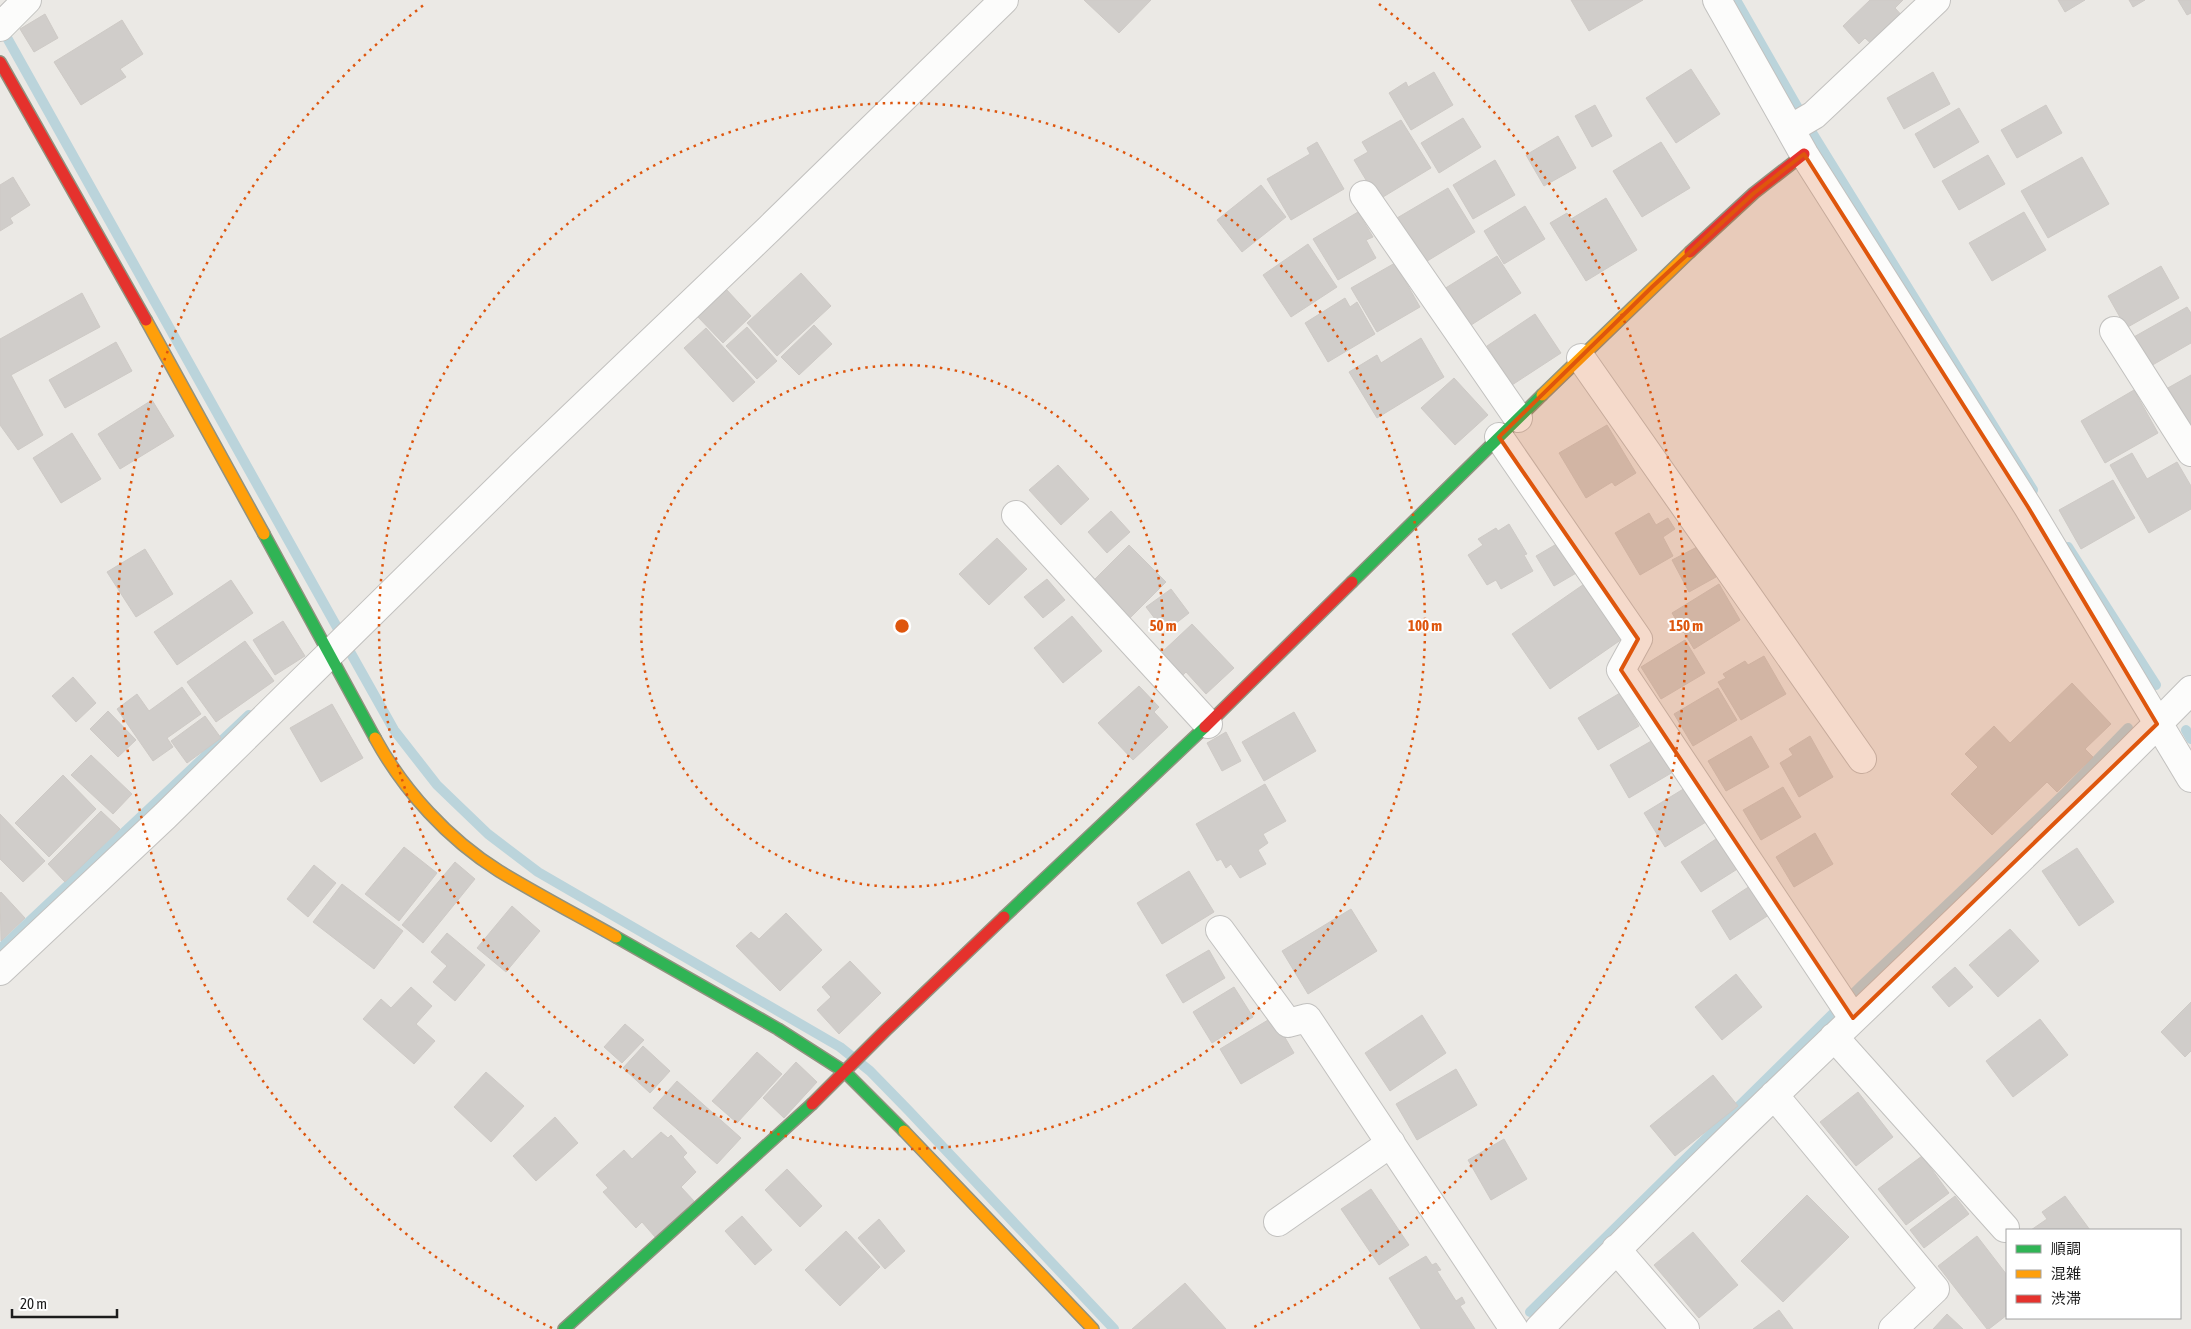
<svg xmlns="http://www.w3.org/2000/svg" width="2191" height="1329" font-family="'Asap Condensed','Noto Sans JP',sans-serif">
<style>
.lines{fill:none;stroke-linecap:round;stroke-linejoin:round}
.stream{stroke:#bbd4db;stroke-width:10}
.building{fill:#d0cdca;stroke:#cecac6}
.street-casing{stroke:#c2c1bf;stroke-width:30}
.fast-casing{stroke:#91927f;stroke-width:14}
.slow-casing{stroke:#91927f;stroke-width:14}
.jam-casing{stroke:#91927f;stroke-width:14}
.street{stroke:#fcfcfb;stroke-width:28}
.fast{stroke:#30b455;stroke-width:11}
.slow{stroke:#ff9f0a;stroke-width:11}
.jam{stroke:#e5322d;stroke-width:11}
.marked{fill:#de560d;fill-opacity:0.2;stroke:#de560d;stroke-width:4;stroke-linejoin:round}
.ring{fill:none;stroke:#de560d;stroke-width:2.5;stroke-dasharray:2.5 5}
.centre{fill:#de560d;stroke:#fff;stroke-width:2.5}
.ring-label{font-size:15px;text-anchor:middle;font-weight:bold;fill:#de560d;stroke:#fff;stroke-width:4;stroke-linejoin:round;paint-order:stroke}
</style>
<rect width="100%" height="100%" fill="#ebe9e5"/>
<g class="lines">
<!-- stream -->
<path class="stream" d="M1736,0L1814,136L2033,490
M1,27L338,629
M2068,547L2156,685
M349,650L394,730L437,785L488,834L538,872L840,1047L870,1071L909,1111L1114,1329
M2186,730L2191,739
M0,949L249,715
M1530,1312L1862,985L2064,794L2128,728"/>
</g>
<!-- building -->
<path class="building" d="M1084,0H1151L1119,33Z
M1571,0H1643L1589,31Z
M1870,0H1903L1895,8L1905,19L1875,47L1865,38L1859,44L1843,26Z
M2058,0H2085L2065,12Z
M2129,0H2145L2133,7Z
M2178,0H2191V13L2187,15Z
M45,14L58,38L34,52L20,29Z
M122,20L143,54L120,69L126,77L81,105L54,62Z
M1691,69L1720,114L1676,143L1646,98Z
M1434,72L1453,105L1411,130L1389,93L1406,82L1408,87Z
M1933,72L1950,104L1904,129L1887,98Z
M1595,105L1612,136L1592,147L1575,116Z
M2046,105L2062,133L2017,158L2001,130Z
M1959,108L1979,142L1934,168L1915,134Z
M1463,118L1481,147L1439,173L1421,143Z
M1401,120L1431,168L1378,200L1354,160L1368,152L1362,142Z
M1558,136L1576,168L1544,186L1526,155Z
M1317,142L1344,189L1291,220L1267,179L1310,154L1307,148Z
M1661,142L1690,188L1642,217L1613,171Z
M1988,155L2005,184L1959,210L1942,181Z
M2082,157L2109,204L2048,238L2021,191Z
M1495,160L1515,195L1473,219L1453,185Z
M13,177L30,205L10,218L13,223L0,231V185Z
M1261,185L1286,217L1242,252L1217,220Z
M1448,188L1475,232L1424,263L1397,218Z
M1606,198L1637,250L1586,281L1550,223L1567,213L1571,219Z
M1525,206L1545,239L1504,264L1484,231Z
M1358,212L1373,237L1366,240L1376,258L1338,280L1313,239Z
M2024,212L2046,250L1992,281L1969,243Z
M1308,244L1337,287L1291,317L1263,275Z
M1497,256L1521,293L1468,327L1444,289Z
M1395,263L1420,307L1377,332L1351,288Z
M2161,266L2179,298L2126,328L2108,296Z
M801,273L831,306L777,356L747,323Z
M726,289L751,316L723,343L697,316Z
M82,293L100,327L11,375L43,435L18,450L0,425V339Z
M1345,298L1350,307L1357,302L1375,334L1328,362L1305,323Z
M2187,307L2191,313V343L2149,367L2132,338Z
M1535,314L1561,353L1512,385L1487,346Z
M814,325L832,344L799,375L781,357Z
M747,327L777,361L757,379L726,346Z
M706,328L755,382L733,402L684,348Z
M1421,338L1444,377L1377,418L1349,372L1377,355L1381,363Z
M116,342L132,371L65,408L49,380Z
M2191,375V433L2166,389Z
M1454,378L1488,415L1455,445L1421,408Z
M2134,390L2158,433L2105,463L2081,421Z
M152,400L174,436L120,469L98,434Z
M1607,425L1636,473L1615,486L1612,482L1586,498L1559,453Z
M72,433L101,479L61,503L33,458Z
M2132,453L2147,479L2177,462L2191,486V509L2149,533L2110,465Z
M1058,465L1089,499L1061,525L1029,490Z
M2113,480L2135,518L2081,549L2059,510Z
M1111,511L1130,532L1107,553L1088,532Z
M1649,513L1656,525L1668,518L1675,529L1663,537L1673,556L1640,575L1615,533Z
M1509,524L1527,554L1524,555L1533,571L1501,589L1496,580L1487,585L1468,555L1483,545L1478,539L1496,528L1498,531Z
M997,538L1027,569L989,605L959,574Z
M1560,542L1578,572L1554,586L1536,556Z
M1129,545L1166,582L1127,621L1090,584Z
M1699,546L1716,577L1689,592L1672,560Z
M145,549L173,594L136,617L107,572Z
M1047,579L1065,600L1043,618L1024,597Z
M231,580L253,613L177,665L154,632Z
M1587,582L1625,637L1550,689L1512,634Z
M1719,584L1740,620L1694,649L1672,613Z
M1171,589L1189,613L1165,632L1146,607Z
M1072,616L1102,651L1063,683L1034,648Z
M283,621L305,656L275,675L253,640Z
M1192,624L1234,668L1206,694L1186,672L1181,677L1160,654Z
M1685,640L1705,673L1661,699L1641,667Z
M245,641L274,681L216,722L187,682Z
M1764,656L1786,694L1741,720L1718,682L1726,678L1723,674L1745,661L1748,665Z
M73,677L96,703L76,722L52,696Z
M2072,683L2111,724L2085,749L2093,757L2057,792L2047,782L1992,835L1951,794L1978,767L1965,754L1994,726L2010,743Z
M1139,686L1159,707L1154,712L1168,727L1133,760L1098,723Z
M182,687L201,714L167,738L173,747L153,761L117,709L137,694L149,711Z
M1718,688L1737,720L1693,746L1674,714Z
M1620,693L1639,726L1598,750L1578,718Z
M332,704L363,758L321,782L290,728Z
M108,711L136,740L118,757L90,729Z
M1294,712L1316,751L1264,781L1242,742Z
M205,716L221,738L187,763L171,741Z
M1226,732L1241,761L1222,771L1207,743Z
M1751,736L1769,767L1726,791L1708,761Z
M1810,736L1833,777L1799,797L1780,763L1793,755L1789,749Z
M1653,740L1673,772L1629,798L1610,765Z
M91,755L132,794L113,814L71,775Z
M63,775L96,809L49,857L15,823Z
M1265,784L1286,821L1263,834L1268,843L1258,850L1266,864L1240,878L1231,864L1226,868L1221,859L1217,861L1196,824Z
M1783,787L1801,817L1761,840L1743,810Z
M1685,788L1706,822L1665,847L1644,813Z
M101,811L120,829L65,882L48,864Z
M0,814L45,861L23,882L0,859Z
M1815,833L1833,864L1794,887L1776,857Z
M1719,837L1739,868L1701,892L1681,862Z
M404,847L437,873L399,921L365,894Z
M2077,848L2114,902L2079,926L2042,871Z
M455,862L475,879L423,943L402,925Z
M314,865L336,883L308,917L287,899Z
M1189,871L1214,912L1162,944L1137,903Z
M342,884L403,931L374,969L313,922Z
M1753,884L1772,913L1730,940L1712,911Z
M1,892L25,918L1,941L0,893Z
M512,906L540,931L506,972L477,948Z
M1351,909L1377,951L1308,994L1282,951Z
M786,913L822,950L780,991L736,946L751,932L759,939Z
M2010,929L2039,961L1998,997L1969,965Z
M447,933L485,965L455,1001L433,982L447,966L431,952Z
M1209,950L1225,978L1183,1003L1166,975Z
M850,961L881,993L839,1034L817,1010L831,997L822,987Z
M1955,967L1973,987L1949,1007L1932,987Z
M1736,974L1762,1007L1722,1040L1695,1007Z
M411,987L432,1006L416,1024L435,1041L414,1064L363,1019L381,999L391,1008Z
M1234,987L1253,1017L1212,1043L1193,1012Z
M2191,1002V1051L2185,1057L2161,1032Z
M1422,1015L1446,1053L1390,1091L1365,1053Z
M1273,1017L1294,1053L1241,1084L1220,1049Z
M2040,1019L2068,1055L2013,1097L1986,1061Z
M625,1024L644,1040L622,1063L604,1047Z
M643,1046L670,1071L650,1093L623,1068Z
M757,1052L782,1074L737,1123L712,1101Z
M796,1062L817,1082L784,1118L763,1098Z
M1456,1069L1477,1105L1417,1140L1396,1104Z
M486,1072L524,1106L491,1142L454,1107Z
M1713,1075L1738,1106L1675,1156L1650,1126Z
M677,1081L741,1138L717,1164L653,1108Z
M1858,1092L1893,1137L1856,1166L1820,1122Z
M555,1117L578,1143L536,1181L513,1156Z
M661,1132L668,1138L671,1135L687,1153L683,1157L696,1172L681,1187L694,1201L655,1237L642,1222L636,1228L603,1192L608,1188L596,1175L624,1150L632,1159Z
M1504,1139L1527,1179L1491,1200L1468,1160Z
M1922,1156L1949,1193L1906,1225L1878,1189Z
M787,1169L822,1206L800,1227L765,1190Z
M1371,1189L1409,1245L1379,1265L1341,1209Z
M1807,1195L1849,1237L1783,1302L1741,1261Z
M1955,1196L1969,1214L1924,1248L1910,1230Z
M2065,1196L2090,1230H2031L2047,1219L2042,1212Z
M742,1216L772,1250L755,1265L725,1231Z
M879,1219L905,1251L885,1269L858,1238Z
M846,1231L880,1267L840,1306L805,1270Z
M1693,1232L1738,1285L1699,1318L1654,1265Z
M1977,1236L2007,1275V1315L1989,1329H1987L1938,1266Z
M1426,1256L1432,1265L1436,1263L1441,1270L1437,1271L1456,1301L1462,1297L1465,1303L1460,1306L1475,1329H1421L1389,1278Z
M1185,1283L1226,1329H1132Z
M1779,1310L1793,1329H1753Z
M1947,1314L1963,1329H1933Z"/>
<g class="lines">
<!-- street casing -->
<g class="street-casing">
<path id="street" d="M1717,0L1804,154L2028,507L2191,778
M0,27L27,0
M1790,129L1814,115L1936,0
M1364,195L1518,418
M2114,331L2191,452
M1581,358L1862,759
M1499,437L1638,639L1621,670L1853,1018
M1016,515L1208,724
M1220,930L1288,1023L1307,1018L1514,1329
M0,971L165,816L524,463L770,228L1004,0
M1834,1037L2005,1228
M1774,1095L1935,1289L1893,1329
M1278,1222L1391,1143
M1616,1249L1685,1329
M1539,1329C1750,1110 1978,907 2191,690"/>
</g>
<!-- fast casing -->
<g class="fast-casing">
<path id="fast" d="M264,534L375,738
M1352,582L1542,395
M1004,917L1205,727
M616,937L778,1029L845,1072L904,1131
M564,1329L812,1104"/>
</g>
<!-- slow casing -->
<g class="slow-casing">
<path id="slow" d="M146,320L264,534
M1542,395L1690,252
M375,738C404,791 448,839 499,871C537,894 577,915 616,937
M904,1131L1093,1329"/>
</g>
<!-- jam casing -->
<g class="jam-casing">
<path id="jam" d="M0,62L146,320
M1690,252L1754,193L1804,154
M1205,727L1352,582
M812,1104L886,1030L1004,917"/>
</g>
<!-- street -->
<use href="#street" class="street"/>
<!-- fast -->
<use href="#fast" class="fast"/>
<!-- slow -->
<use href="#slow" class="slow"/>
<!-- jam -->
<use href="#jam" class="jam"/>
</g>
<!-- marked area -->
<path class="marked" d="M1804,154L2028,507L2157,724L1853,1018L1621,670L1638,639L1499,437L1652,287L1754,193Z"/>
<!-- distance rings -->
<g class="ring">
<circle cx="902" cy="626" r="261"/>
<circle cx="902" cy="626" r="523"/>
<path d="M552 1328A784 784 0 0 1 425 4M1379 4A784 784 0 0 1 1252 1328"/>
</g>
<circle cx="902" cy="626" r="8" class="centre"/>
<g class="ring-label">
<text x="1163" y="631">50 m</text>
<text x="1425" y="631">100 m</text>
<text x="1686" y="631">150 m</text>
</g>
<!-- legend -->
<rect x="2006" y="1229" width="175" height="90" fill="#ffffff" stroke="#a4a4a4"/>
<rect x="2016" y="1245" width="25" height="8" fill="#30b455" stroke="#a4a4a4"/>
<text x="2051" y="1254" font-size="15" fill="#1c1c1c">順調</text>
<rect x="2016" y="1270" width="25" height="8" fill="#ff9f0a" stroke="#a4a4a4"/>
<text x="2051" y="1279" font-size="15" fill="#1c1c1c">混雑</text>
<rect x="2016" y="1295" width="25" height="8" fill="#e5322d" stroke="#a4a4a4"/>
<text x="2051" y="1304" font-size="15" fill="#1c1c1c">渋滞</text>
<!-- scale -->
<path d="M12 1309v8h105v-8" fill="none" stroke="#1c1c1c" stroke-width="2.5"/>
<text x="20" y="1309" font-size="15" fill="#1c1c1c" stroke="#ffffff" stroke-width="4" paint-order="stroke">20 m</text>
</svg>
